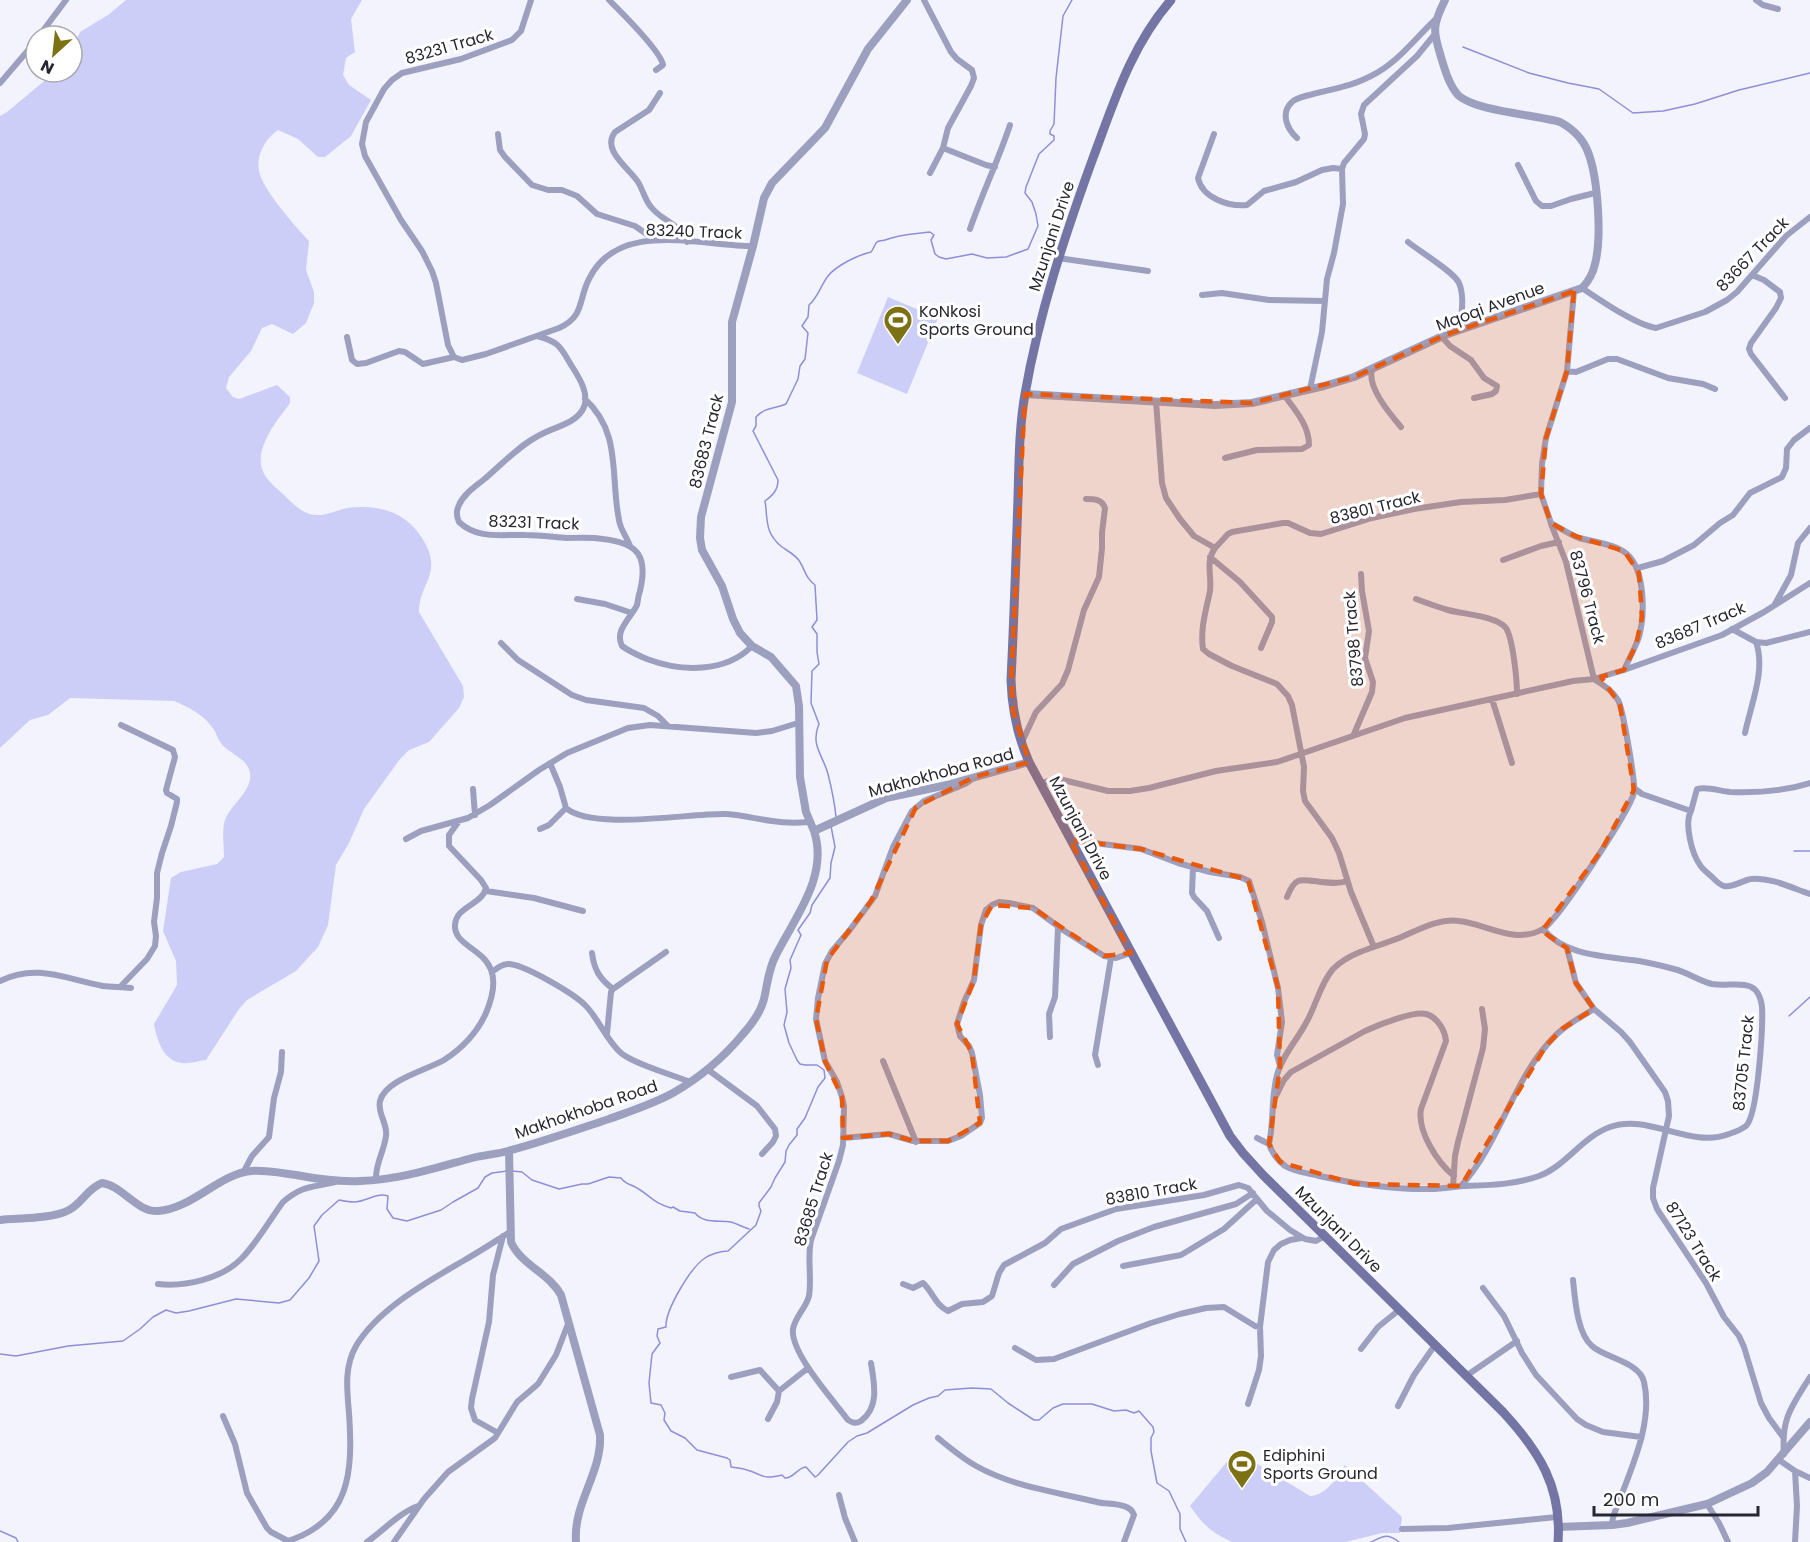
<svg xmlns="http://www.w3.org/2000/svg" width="1810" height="1542" font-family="Poppins,sans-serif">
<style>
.green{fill:#cccef7}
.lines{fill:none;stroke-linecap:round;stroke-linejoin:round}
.stream{stroke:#8e8fd7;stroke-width:1.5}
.minor{stroke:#9d9fbf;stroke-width:6}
.tertiary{stroke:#9d9fbf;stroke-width:8}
.secondary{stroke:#7475a4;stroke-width:9}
.marked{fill:#e8590c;fill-opacity:0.2;stroke:#e8590c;stroke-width:4.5;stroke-dasharray:12 8;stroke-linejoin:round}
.labels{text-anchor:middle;stroke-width:6;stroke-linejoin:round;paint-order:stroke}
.street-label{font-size:16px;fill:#272731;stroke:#fff}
.poi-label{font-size:16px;fill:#272731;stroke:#fff;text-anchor:start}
</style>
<rect width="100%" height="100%" fill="#f2f3fd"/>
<!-- green -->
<path class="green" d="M126,0H362L351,19L355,52L346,58L343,75L349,85L371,100L351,136L325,157H318L298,139L278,130C265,139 256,155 259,171C262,189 296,227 309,241L306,270L314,292V303L306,323L293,334L272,324L262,328L251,351L229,377L226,388L233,397L239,399L277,385L290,397V403C277,421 249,453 266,477C271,484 279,490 285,496C293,504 304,515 316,515C326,516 337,510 347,508C380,504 408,512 425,543C442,574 419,584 419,612L463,686L464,697L459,708L429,742L409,750L400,759L364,809L349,843L336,865L328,925L318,947L296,971L247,1000L239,1009L206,1060C198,1061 190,1064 182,1063C163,1061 157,1040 154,1024L177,985L176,961L163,931L171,878L181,872L217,864L224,857C224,846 222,834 224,824C227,805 259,789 248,767C243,757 227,752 221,743C217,738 216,731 212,727C203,714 188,707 174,701L70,698L48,715L30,720L0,748V116L7,112L55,72H72V49L80,32L108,15Z
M888,297L938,318L907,394L857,373Z
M1236,1451L1310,1496C1327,1495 1336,1478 1345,1465L1402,1517L1400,1533H1382L1346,1542H1232C1211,1532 1203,1525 1190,1506Z"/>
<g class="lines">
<!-- stream -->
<path class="stream" d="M1463,47L1529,73L1568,83L1599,89L1633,113L1663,111L1695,104L1739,90L1810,73
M836,817C835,806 831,786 828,774C823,755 810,745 819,724L811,703L812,671L819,664L817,652V634L812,627L817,620L815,585C805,577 806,572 800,562C797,556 788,551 782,547C764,532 768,520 765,501C773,495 778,490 778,480L753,431L756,426V417C765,407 775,409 786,404L798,379L800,366L805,359L808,333L802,326L808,317L809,305C818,297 821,285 828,276C837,265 858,255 871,252C872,251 875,245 876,243C880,239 880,242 885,240C900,234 914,234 930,232L934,235L931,240L935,254L939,257L946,259L972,254L987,258L1006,257L1028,249L1038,226L1036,214L1032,202L1025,193L1026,187L1039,154L1054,140V136L1050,134V131L1054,124L1056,78L1063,16L1072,0
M831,826L835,847L831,863L830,878L812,905L810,913L798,930L801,935L790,960L791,968L785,989L787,1012L784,1025L789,1043L797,1060L800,1064L805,1065H817L824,1070L825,1078L818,1087L805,1118L797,1129V1135L789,1145L786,1151L785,1162L775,1178L771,1187L759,1203V1206L761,1211L756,1225L728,1251C721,1251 711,1254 705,1258C691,1267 665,1310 666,1327L658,1329L657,1336L660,1343L652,1354L649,1383L651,1403L661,1405L665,1413L664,1420L671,1431L685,1438L697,1450L727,1458L730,1460L731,1467C737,1468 742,1468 747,1470C764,1475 762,1480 782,1475L785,1478C794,1478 797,1468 806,1467L815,1477L818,1475L848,1442L857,1436L867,1433L913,1405L929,1398L938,1396L945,1390L972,1388L991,1389L1008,1403L1034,1420H1039L1053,1408L1063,1404H1092L1114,1411L1126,1410L1134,1413L1139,1411L1153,1427L1154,1432L1151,1438V1451L1157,1483L1169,1491L1180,1514V1529L1186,1542
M1794,851H1810
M1789,1016L1810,997
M512,1171L522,1172L532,1180L559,1189L582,1184H588L609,1177L621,1178C626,1185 631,1184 637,1188C651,1196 653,1203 671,1208L673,1207L680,1211L695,1213C704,1224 718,1220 731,1222C737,1224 743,1227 749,1229
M0,1354L16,1356L68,1346L123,1341L140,1329L153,1317L166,1310L176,1313L189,1311L236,1299L279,1303L290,1300L309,1278L319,1261L314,1226L322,1215L339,1200C344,1201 349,1202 354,1202C366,1202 376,1192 388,1196L387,1209L393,1218L407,1221L441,1210L453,1202L478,1188L485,1177L492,1173L507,1171
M0,1531L16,1538L18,1542
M1371,1542C1384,1536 1387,1533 1399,1542"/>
<!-- minor -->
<path class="minor" d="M531,0L521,31L512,40L461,59L402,73L392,80L384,89L366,122L362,144L365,156L401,220L422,251L432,271L436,283L448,345L454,357L462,360L486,354L559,328C585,316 578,300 589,279C618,219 700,246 753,246
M609,0C621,12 661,51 663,65L656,70
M924,0L951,52L957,59L972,70L974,78L971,86L948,128L943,148L930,173
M1756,0L1763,5L1778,9
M39,36L66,0
M0,83L36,41
M660,93L649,110L615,132C601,150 629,168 638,182C643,190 645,200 651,207C663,222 677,221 687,242
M498,134L500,150L505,157L532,185L548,190H562L577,196L597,214L635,226L655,240
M1214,134L1198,178C1202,198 1229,207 1247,205L1264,191L1296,182L1322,170L1333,168L1342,169
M1297,138C1287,129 1280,113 1292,102C1299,95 1334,90 1345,86C1354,84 1363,80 1371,76C1398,63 1415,38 1437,18
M943,148L986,165L995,167
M1518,165L1536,201L1542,206H1551L1571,199L1595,193
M970,229C982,194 998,161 1010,125
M1408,242C1419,251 1454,272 1459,283C1465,297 1461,315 1460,330
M1058,258L1148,271
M1752,275L1764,280L1780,292L1781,298L1776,308L1751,343L1749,349L1751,354L1785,398
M1582,288C1600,300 1636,325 1656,328L1705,312L1727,300L1737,292L1786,236L1810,217
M1574,291L1567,371L1546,438L1542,464L1541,494L1551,523C1560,528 1569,534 1579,538C1594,542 1610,543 1623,551C1646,565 1645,614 1639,637C1635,648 1629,659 1624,670
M1202,295L1222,293L1269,300L1325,301
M537,336C561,342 561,349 573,368C580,379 589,394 584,407C577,424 553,427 538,436C519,446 504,462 488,476C478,485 464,493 459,505C456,511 456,516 459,522C478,540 502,534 525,535C539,535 553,537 567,538C579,538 591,537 603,539C639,543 648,557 640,591C638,596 638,601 637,605C631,618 614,630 622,646C630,652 638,655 647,659C681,672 726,673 752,646
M347,337L352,360L357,364L366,363L399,351L405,352L423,364L454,357
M1442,337L1450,346L1471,360L1484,378L1497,386L1496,391L1492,394L1474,398
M1372,370C1367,387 1390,414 1401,427
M1567,371L1576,372L1608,359H1617L1668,378L1703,384L1715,389
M1310,389L1322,332L1327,279L1334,253L1343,204L1342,169L1344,163L1364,139L1365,134L1361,114L1364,105L1417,56L1435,34
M585,399C622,433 610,476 619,520C620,529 627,537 630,546
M1156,401L1162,483L1166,498L1180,519L1194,536L1215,548L1228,534L1232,532L1283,523H1288L1310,533L1321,534L1372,518L1414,509L1461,502L1505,500L1541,494
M1225,458L1257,450L1302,449L1309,445C1309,425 1295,410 1284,395
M1551,524L1566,562L1594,679
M1215,548C1205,562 1212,575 1210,591C1206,611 1200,628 1203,649L1209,654L1232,666L1277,684L1288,696L1292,705L1304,767L1303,791L1305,801L1332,838L1339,853L1351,892L1374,947
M1210,557L1240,582L1272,617V622L1261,648
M1503,560L1541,546L1559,542
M1638,568L1663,561L1694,545L1720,523L1733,515L1750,493L1782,477L1786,468L1787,449L1794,440L1810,428
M577,599L605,604L632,613
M1416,599C1427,603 1437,607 1448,610C1462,614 1497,616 1506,628C1513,639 1517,680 1517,694
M1775,604L1791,575L1798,543L1810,528
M1732,629L1756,642L1766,643L1810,632
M501,643L518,660L572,695L586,700L644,708L658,716L668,726
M1492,699L1512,763
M1745,733C1751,704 1766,670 1756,642
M1354,734L1372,692L1373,682L1365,658L1369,631L1362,591L1361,574
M1022,742L1036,712L1062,684L1068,670L1084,610L1099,577L1102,548V533L1105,508C1102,499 1094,499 1086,499
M550,763L560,787L566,808C592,831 690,813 726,814C742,815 757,819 772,821C785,823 797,823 809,822
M1040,783L1059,779L1108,791H1130L1149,788L1216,771L1277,762L1405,718L1573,681L1594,679L1624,670L1722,635L1764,612L1810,583
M1634,788L1642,794L1691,811L1697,789C1707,786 1719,791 1730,792C1756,793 1785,791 1810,783
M473,789L475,815
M1691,811C1684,824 1692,854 1700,865C1703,870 1709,874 1713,878C1716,881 1720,885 1724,886C1733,888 1743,880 1751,879C1771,877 1792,888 1810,894
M540,829L549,825L566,808
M406,839L421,831L468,818L490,805L539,770L567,753L628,728L650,725L756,733L772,731L798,723
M1071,840L1141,849L1178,863L1210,872L1240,877L1249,881L1262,922L1278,988L1282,1022L1277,1055L1280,1066
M1193,867L1192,893L1194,897L1207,911L1219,938
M486,891L534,898L583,911
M1287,897C1289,892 1293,883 1298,881C1306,877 1331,887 1347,881
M1567,948L1576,983L1594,1009
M592,953C594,970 600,979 613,989
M492,972C497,968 502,964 508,964C524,964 574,994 585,1005C599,1019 606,1040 621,1053C634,1064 673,1075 690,1082
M0,981C37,963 65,979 103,986C112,987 122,987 131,988
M120,987L147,959L155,946L156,936L154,922L157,898V873L162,853L171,826L177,802V799L167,793L166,790L175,757L173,750L121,725
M607,1034L611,992L613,989L666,952
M1050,1037L1049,1014L1055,997L1058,927
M883,1061L916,1142
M1098,1065L1095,1055L1111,958
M707,1069L757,1106L775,1129L776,1136L773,1142L762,1154
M1276,1096L1284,1080L1291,1072L1365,1031C1378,1025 1413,1011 1426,1014C1437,1017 1445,1030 1446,1041L1421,1109C1417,1131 1437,1162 1454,1176
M843,1138L889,1134L913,1141H948L961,1136L980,1123L982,1118L980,1095L972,1053L969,1046L960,1036L957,1024L964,1002L974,980L981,925L986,910L992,905L999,902L1009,903L1033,908L1063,930L1104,956L1116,958L1131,953
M1257,1138L1269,1144C1272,1153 1277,1160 1285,1166C1295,1172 1308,1173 1319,1176C1356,1184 1393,1190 1431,1189C1442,1189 1452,1187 1463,1186C1489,1185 1514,1185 1539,1176C1566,1166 1582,1137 1610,1127C1649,1113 1689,1149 1729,1134C1735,1132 1741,1130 1746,1126C1758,1115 1763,1026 1762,1007C1758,974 1733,988 1712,984C1699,981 1687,972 1674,969C1663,966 1651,963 1639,961C1606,956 1566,957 1543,929
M1269,1144C1274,1122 1271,1097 1277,1075C1282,1056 1297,1040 1306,1023C1316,1006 1320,984 1333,969C1341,961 1350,956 1360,952C1373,947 1386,943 1399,938C1418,930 1438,918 1459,921C1487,924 1515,945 1543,929C1558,920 1629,812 1634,793C1636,784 1623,709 1618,700C1612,690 1603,685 1594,679
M243,1173L252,1156L269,1137L274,1098L281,1072L282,1052
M376,1180C375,1164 384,1152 386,1136C388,1124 377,1113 380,1101C385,1080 427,1070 444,1060C461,1049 477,1033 486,1013C514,947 453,954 455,925C456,906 482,905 486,888L481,880L449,846V835L459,821
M1461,1186C1501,1142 1513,1077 1556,1035C1567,1024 1581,1017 1594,1009L1621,1032L1630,1042L1665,1092L1668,1101L1669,1116L1653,1188V1198L1657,1209L1706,1283L1724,1317L1739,1336L1744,1347L1761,1403L1769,1418L1783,1437
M1453,1187L1455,1156L1458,1142L1483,1048L1485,1029L1482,1009
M1123,1266L1181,1255L1224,1229L1257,1199
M1573,1280C1575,1299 1577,1333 1592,1346C1605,1358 1640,1362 1644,1382C1653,1421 1633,1464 1620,1499C1617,1508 1612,1515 1612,1525
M158,1284C185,1287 221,1279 241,1259C257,1243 269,1221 283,1202C303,1185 311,1188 335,1182
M903,1284L913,1288L923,1283C933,1292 935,1305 948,1311L962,1304L983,1302L992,1296L999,1273L1004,1265L1045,1243L1061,1229L1116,1209L1204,1195L1239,1185L1248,1188L1267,1211L1290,1230L1305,1239L1316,1241L1325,1236
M1054,1285L1073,1264L1118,1241L1154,1227L1236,1204L1253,1193
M1483,1288L1504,1316L1522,1353L1536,1375L1577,1419L1586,1425L1603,1432L1641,1437
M1015,1348L1036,1360L1054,1359L1151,1323L1180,1314L1206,1308L1224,1307L1255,1326L1260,1327
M1361,1349L1378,1327L1399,1310
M871,1363C874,1383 880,1407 861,1421C856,1424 853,1423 848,1420C834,1401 790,1353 793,1329C795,1317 806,1308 809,1296C812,1277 807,1258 811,1240L839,1161L843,1145L844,1106L842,1097L837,1082L825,1061L816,1019L818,998L825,964L832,951L849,931L875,896L893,847L912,811L924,801L965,784L971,780
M1466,1376L1517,1341
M731,1377L760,1370L779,1391
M1248,1404L1259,1370L1261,1356L1260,1327L1268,1262L1274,1250L1281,1244L1290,1240L1302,1238
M1398,1406L1414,1375L1435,1345
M223,1416L235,1444L247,1493L267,1528L271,1532L288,1541
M768,1419L777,1402L779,1391L808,1368
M498,1433L475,1420L471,1408L472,1399L489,1322L493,1275L503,1236
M938,1438C950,1448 962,1458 976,1466C1014,1487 1056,1492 1097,1502C1108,1505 1130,1502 1134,1515L1124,1542
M1784,1454C1781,1418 1792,1406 1810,1377
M1779,1460L1795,1471L1797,1506L1795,1542
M1795,1471L1810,1478
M839,1495L845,1518L855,1542
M1707,1504L1719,1523L1728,1542
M1402,1529L1448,1528L1557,1517
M285,1542C351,1522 353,1472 349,1413C347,1390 344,1367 356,1346C378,1309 427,1282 463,1261C479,1252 494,1242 510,1232
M367,1542C384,1530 399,1513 418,1506
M394,1542L424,1499L448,1472L495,1438L517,1402L538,1384L556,1355L568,1324"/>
<!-- tertiary -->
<path class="tertiary" d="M1025,394L1215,405L1252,403L1324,386L1354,377L1445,335L1582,288C1589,281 1593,273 1595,264C1602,237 1598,178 1588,152C1583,139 1573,129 1560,122C1537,115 1474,111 1458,95C1449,85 1445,70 1441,57C1433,31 1432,26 1445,0
M814,831L806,812L800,777L799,706L796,686L771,657L752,646L740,633L733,619L722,586L702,550L700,538L701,517L732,402V322L753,246L764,198L772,183L825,128L868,49L907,0
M509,1151L511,1242C521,1265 549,1273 561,1295L600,1435C602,1473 573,1503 576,1542
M0,1220C20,1218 52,1219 69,1210C82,1203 88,1188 102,1183C123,1186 136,1212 158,1211C192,1209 219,1174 251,1171C266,1170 281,1173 296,1175C317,1179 339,1182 360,1181C399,1180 435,1168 472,1158C484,1155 497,1154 508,1151C542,1142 576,1130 609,1119C631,1111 653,1104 673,1093C699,1078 724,1057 743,1034C752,1024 761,1011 764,999C768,982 768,970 776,955C795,917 829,876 814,831L886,798L947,785L1029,762
M1558,1527L1612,1525L1627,1523L1707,1504L1752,1483L1767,1472L1810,1422"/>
<!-- secondary -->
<path class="secondary" d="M1171,0C1131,46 1114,102 1093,158C1065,235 1039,313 1025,394C1019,428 1019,463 1018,498C1016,559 1014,619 1011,680C1012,710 1017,735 1029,762L1230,1136L1243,1153L1263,1175L1503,1412C1539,1451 1562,1487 1558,1542"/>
</g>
<!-- marked area -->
<path class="marked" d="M1574,291L1567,371L1546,438L1541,494L1551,523L1575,536L1624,551L1639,573L1642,617L1636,645L1624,670L1601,677L1620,705L1634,790L1601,851L1542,931L1567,948L1576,983L1594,1009L1562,1029L1546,1046L1461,1186L1355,1184L1280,1162L1269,1144L1280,1067L1278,988L1248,880L1141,849L1070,840L1131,953L1104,956L1033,908L992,905L981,925L974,980L957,1024L972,1053L980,1123L948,1141H913L889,1134L843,1138L842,1097L825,1061L816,1019L827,960L871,901L916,807L974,777L1029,762L1013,711L1011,680L1025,394L1252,403L1354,377L1445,335Z"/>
<!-- icons -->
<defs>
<g id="stadium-pin" transform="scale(1.5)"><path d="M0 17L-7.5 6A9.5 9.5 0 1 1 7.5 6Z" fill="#7c7213" stroke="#fff"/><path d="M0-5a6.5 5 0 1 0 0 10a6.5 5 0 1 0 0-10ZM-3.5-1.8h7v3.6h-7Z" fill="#fff"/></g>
</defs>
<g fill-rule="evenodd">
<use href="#stadium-pin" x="898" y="320"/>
<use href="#stadium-pin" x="1242" y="1464"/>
</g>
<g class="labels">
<!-- street labels -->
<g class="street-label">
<text transform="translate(449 46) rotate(-16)" y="6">83231 Track</text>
<text transform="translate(694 231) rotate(2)" y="6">83240 Track</text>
<text transform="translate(1051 236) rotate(-72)" y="6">Mzunjani Drive</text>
<text transform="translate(1752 254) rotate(-46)" y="6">83667 Track</text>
<text transform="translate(1490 306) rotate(-20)" y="6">Mqoqi Avenue</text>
<text transform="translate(706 441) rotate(-76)" y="6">83683 Track</text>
<text transform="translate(1375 507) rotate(-14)" y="6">83801 Track</text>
<text transform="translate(534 522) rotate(2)" y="6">83231 Track</text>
<text transform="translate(1588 597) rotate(75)" y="6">83796 Track</text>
<text transform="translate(1700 625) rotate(-23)" y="6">83687 Track</text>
<text transform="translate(1353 639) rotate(-95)" y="6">83798 Track</text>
<text transform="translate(941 772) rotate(-15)" y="6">Makhokhoba Road</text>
<text transform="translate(1081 828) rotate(62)" y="6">Mzunjani Drive</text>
<text transform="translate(1743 1063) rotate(-84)" y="6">83705 Track</text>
<text transform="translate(586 1109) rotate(-19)" y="6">Makhokhoba Road</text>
<text transform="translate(1151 1191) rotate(-10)" y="6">83810 Track</text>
<text transform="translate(813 1199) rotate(-73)" y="6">83685 Track</text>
<text transform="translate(1339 1229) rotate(45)" y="6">Mzunjani Drive</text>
<text transform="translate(1694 1241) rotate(58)" y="6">87123 Track</text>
</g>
<!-- poi labels -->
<g class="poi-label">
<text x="919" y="317">KoNkosi<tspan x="919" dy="18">Sports Ground</tspan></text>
<text x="1263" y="1461">Ediphini<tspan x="1263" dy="18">Sports Ground</tspan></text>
</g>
</g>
<!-- north arrow -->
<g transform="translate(54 54) rotate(207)"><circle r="28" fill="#ffffff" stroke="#a9a9ad" stroke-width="1.5"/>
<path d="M0-4.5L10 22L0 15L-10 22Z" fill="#7c7213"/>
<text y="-9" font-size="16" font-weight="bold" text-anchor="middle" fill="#272731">N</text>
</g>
<!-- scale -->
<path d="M1594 1506v9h164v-9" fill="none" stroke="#272731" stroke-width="3"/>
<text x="1603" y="1506" font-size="18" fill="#272731" stroke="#ffffff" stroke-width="4.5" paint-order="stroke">200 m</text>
</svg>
